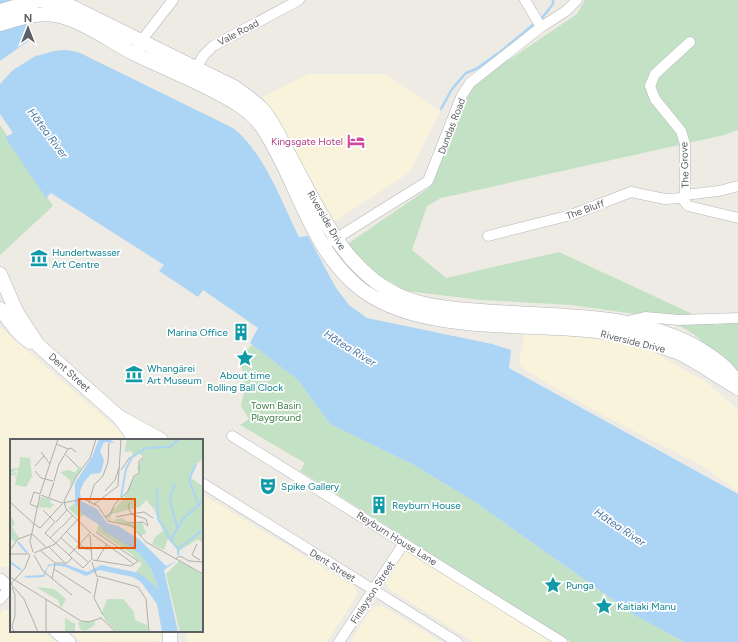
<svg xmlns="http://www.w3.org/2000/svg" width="738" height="642" font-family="Figtree,sans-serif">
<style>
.commercial{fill:#f9f3dc}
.green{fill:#c3e1c4}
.water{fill:#acd4f5}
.pier{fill:#edebe4}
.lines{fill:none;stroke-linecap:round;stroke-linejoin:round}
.stream{stroke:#acd4f5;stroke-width:2.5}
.minor-casing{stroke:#b4b6b9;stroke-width:11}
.tertiary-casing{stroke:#b4b6b9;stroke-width:14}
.secondary-casing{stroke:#b3b6ba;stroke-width:15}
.minor{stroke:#fff;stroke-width:10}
.tertiary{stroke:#fff;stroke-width:13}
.secondary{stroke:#fff;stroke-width:14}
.labels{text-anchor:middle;stroke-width:3.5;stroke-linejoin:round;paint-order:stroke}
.street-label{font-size:10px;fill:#5c5f63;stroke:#fff}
.hotel-label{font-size:10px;fill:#b23c85;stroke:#fff;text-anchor:end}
.culture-label{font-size:10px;fill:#0d838f;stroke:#fff;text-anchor:start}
.park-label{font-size:10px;fill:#3f7f42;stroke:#fff}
.water-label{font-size:11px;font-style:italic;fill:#4c76a5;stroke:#fff}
.inset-river{fill:none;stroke:#acd4f5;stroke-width:2}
.inset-road{fill:none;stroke:#afafac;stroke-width:1}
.view{fill:#e8590c;fill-opacity:0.15;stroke:#e8590c;stroke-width:2}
.inset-edge{fill:none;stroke:#5c5f63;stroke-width:2}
</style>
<rect width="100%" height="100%" fill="#edebe4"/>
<!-- commercial -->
<path class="commercial" d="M309,74H385L440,111L410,172L334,222L263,97Z
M0,327L120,431L127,440H11V567H0Z
M525,330L612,341L651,351L708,383L738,410V492L706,468L595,411L527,371L519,363Z
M202,494L354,586L357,595L327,642H186V631H202Z
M406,548L561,642H473L388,588L386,583Z
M380,605L384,607L442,642H350L372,608Z
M3,610H11V631H44L56,642H0V614Z
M69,631H163L164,641L81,642Z"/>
<!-- green -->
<path class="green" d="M585,0H738V130L724,135L441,198L427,206L412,250L446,278L559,252L716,325L738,321V374L695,335L682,327L642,315L571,305L481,300L407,291L378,275L357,255L349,243L429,188L460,116L470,86L577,14Z
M0,125L53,206L0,255Z
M253,345L298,380L330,424L414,465L475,502L630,612L684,642H571L300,471L305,463L240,425L249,419L241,406C246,384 245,376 238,355Z"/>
<!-- water -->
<path class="water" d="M0,0H24L28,31L37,56C53,51 64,47 80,53L233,128C264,152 281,201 299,237L308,236L336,288L349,305L367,318L492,344L511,350L509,368L738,494V642H684L633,614L475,502L414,465L330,424L298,380L250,343L258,328L203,290L198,297L159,271L164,265L51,193L46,198L5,137L13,133L0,114Z"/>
<!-- pier -->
<path class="pier" d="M31,39L37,55L13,70L0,84V61Z"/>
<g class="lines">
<!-- stream -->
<path class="stream" d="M542,18L553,4V0
M441,109L452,89L466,73L476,69L500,52L534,24"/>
<!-- minor casing -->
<g class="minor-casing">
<path id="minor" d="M525,0L541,27
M690,42L655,74L650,86L655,99L681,131L685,144V195L682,198L688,206L738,218
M139,47L145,36L173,0
M193,74L203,56L213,46L299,0
M685,195L719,191L738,186
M488,236L571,215L631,192L665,199L682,198
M332,241L428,181L461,97L470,83L541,27L566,11L577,0
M626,324L632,320L645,317L679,320L738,318
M232,436L562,642
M202,483L457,642
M0,599L11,587
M339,642L404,543"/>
</g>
<!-- tertiary casing -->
<g class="tertiary-casing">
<path id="tertiary" d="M0,580L11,590
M56,631L69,642"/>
</g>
<!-- secondary casing -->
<g class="secondary-casing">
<path id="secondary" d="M0,11L39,0L62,2L234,87C244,94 253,100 262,109C272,120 279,136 286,149C315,201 341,269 398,295C424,307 453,309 482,311C552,317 628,311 693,345C710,355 728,366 738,384
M0,24C18,19 37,12 56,15C80,19 113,43 135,54C170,71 206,84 239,105C248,111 258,120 264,130C297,180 309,245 356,285C416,337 530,321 605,332C629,336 654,343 677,352C699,362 718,377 738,388
M0,274L17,313L38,345L119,417L136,440
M0,309L18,332L30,342
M121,418L161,440
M170,642V631"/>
</g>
<!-- minor -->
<use href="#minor" class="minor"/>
<!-- tertiary -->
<use href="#tertiary" class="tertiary"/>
<!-- secondary -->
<use href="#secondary" class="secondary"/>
</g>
<!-- icons -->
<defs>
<g id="hotel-bare" transform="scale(1.38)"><path d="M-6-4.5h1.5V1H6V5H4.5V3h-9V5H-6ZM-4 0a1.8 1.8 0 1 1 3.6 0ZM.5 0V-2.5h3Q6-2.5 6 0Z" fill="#d1479c" stroke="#fff" stroke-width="2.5" paint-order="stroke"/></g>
<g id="museum-bare" transform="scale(1.38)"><path d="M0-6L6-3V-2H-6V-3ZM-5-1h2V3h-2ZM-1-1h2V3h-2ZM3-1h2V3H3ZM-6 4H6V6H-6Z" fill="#0f9aa8" stroke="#fff" stroke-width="2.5" paint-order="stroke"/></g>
<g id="building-bare" transform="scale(1.38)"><path d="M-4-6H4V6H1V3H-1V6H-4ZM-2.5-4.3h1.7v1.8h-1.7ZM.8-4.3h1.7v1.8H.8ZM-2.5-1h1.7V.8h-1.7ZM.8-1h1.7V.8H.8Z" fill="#0f9aa8" stroke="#fff" stroke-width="2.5" paint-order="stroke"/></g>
<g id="sight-bare" transform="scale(1.38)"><path d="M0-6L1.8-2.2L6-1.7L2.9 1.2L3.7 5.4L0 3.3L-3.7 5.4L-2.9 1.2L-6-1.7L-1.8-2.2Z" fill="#0f9aa8" stroke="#fff" stroke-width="2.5" paint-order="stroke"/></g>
<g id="theatre-bare" transform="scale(1.38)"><path d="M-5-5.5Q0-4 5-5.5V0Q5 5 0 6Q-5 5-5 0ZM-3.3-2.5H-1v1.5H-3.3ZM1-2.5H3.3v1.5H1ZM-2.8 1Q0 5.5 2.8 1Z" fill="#0f9aa8" stroke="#fff" stroke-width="2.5" paint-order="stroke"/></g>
</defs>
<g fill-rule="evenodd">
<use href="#hotel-bare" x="356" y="141"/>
<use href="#museum-bare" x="39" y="258"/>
<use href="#building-bare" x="241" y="332"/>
<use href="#sight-bare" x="245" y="358"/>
<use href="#museum-bare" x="134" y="374"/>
<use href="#theatre-bare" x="268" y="486"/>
<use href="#building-bare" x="379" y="505"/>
<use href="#sight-bare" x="553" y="585"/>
<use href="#sight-bare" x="604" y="606"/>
</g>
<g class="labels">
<!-- street labels -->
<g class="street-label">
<text transform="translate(238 32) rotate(-28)" y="4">Vale Road</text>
<text transform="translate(451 126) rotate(-69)" y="4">Dundas Road</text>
<text transform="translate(684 165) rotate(-92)" y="4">The Grove</text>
<text transform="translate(585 209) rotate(-20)" y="4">The Bluff</text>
<text transform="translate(327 220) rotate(60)" y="4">Riverside Drive</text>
<text transform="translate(633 341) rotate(14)" y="4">Riverside Drive</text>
<text transform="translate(70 372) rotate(42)" y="4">Dent Street</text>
<text transform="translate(397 538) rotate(32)" y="4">Reyburn House Lane</text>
<text transform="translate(333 565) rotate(32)" y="4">Dent Street</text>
<text transform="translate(372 592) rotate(-57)" y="4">Finlayson Street</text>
</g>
<!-- hotel labels -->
<g class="hotel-label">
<text x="343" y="145">Kingsgate Hotel</text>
</g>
<!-- culture labels -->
<g class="culture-label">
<text x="52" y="256">Hundertwasser<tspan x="52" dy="12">Art Centre</tspan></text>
<text x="228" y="336" text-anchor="end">Marina Office</text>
<text x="147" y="372">Whangārei<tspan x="147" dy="12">Art Museum</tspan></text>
<text x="245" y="379" text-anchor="middle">About time<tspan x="245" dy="12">Rolling Ball Clock</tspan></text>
<text x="281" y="490">Spike Gallery</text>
<text x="392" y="509">Reyburn House</text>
<text x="566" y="589">Punga</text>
<text x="617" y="610">Kaitiaki Manu</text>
</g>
<!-- park labels -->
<g class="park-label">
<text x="276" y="409">Town Basin<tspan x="276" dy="12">Playground</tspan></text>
</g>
<!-- water labels -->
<g class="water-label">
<text transform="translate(48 133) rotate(53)" y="4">Hātea River</text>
<text transform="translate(350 348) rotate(32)" y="4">Hātea River</text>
<text transform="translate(620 527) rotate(34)" y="4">Hātea River</text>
</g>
</g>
<!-- overview -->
<g transform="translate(10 439)">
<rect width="193" height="193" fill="#edebe4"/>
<path d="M119,0H193V20L186,25L179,38L193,47V104L188,100L169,112L158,99L154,111L142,105L145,98L153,92L144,70L136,61L130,68L102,75L100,79L103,81L111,79L123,85L132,83L136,94L131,97L126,90L95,78L113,61L122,41L130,33L127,29L133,18L129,14L123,19L122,12L115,13L116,2ZM10,18L20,19L22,37L16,48L5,46L8,31L3,32L7,35L4,44L6,36L0,37L1,34L5,36L3,33L0,34V30L9,29ZM69,27L72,28L60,47V41L50,33L59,31L65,34ZM31,58L41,60L40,64L44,65L41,69L28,68ZM65,64L73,76L69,79L58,69ZM0,76L5,84L2,88L9,99L5,103L0,99ZM88,86L129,114L141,130L149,150L126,133L132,125L120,114L87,92ZM169,122L193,136V192L170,193L156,135ZM26,148L44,150L56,160L51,169L48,161ZM97,160H113L124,173L125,181L137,186L138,193H107L95,181L92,174ZM55,179L65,185V193H55ZM85,182V186L75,192L70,190L68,183Z" fill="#c3e1c4"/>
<path d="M89,0H100L104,4L95,3L93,5L90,12L94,21L92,30L90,34L81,35L74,43L70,52L71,62L87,70L97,84L108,87L129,100L156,127L166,122L154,131L168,193H152L147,165L131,143L123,138L89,131L76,137L56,128L42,126L38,128L34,138L17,139L14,137L33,136L39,125H55L77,133L91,126L129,134L149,150L141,130L129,114L94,92L88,85L72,75L65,64V44L82,18Z" fill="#acd4f5"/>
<path class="inset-river" d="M186,25L179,41L188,64M165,44L160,61L167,88M147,50L148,80L157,93L158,98L168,110V116M111,58L116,30L122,18L136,9L160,8L169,0M161,100L172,81L193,62M8,103L17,114M168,110L193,91M0,123L11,131"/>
<path class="inset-road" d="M46,5L58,10L61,9L66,13M31,13L40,25M56,16L68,28M25,27L34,17M111,31L120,18M25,32L31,39L43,42M44,42L49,25L58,10M95,52L105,41L109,29M30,55L48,0M31,56L52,64L74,60L88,67L98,82L122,87L136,103L193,135M39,58L44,43M0,63L24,85M79,64L84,46L93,37L98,23L99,4M83,66L108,47L111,0M27,68L20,65L24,53L30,55M33,71L45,83M121,75L134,73L143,79M121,75L118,66L121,63M95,78L101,74L104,66L118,52L124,37L129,34V22L133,19M106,78L121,75M45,83L35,94L73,129L81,121M46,83L57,71M117,84L133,83L138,87L136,80L121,75M24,85L30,89L52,65M52,88L63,76M57,93L75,110H82M81,94L56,70L54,62L66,38L80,19L86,0M22,95L37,109M82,95L124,125M80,96L82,121M40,99L51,88M51,99L79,124M187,105L182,116L190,121M39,108L55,124M0,111L8,100L22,95M31,112L45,124H57L62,119M23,113L20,103L30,56M24,114L45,105L68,80M0,115H20M24,116L33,132L62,156M59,116L80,94M165,120L170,117L179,122L193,123M83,121L121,127L128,122L86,93M87,121L97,105M82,123L87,138M44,130L81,154M88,137L128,148L136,160L139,193M0,138L71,182L79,183L91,179M88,139L84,159L93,176M42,140L45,124M1,145L14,160L28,193M0,146L15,129L20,116M2,148L5,156V177L2,187L4,193M36,160V193M90,178L106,193"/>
<path class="view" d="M69,60H125V109H69Z"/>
<rect width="193" height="193" class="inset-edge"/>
</g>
<!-- north arrow -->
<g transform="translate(28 28)" stroke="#ffffff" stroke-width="3" paint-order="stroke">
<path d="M0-3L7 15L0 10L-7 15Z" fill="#5c5f63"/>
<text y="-6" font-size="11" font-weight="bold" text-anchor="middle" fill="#5c5f63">N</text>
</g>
</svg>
